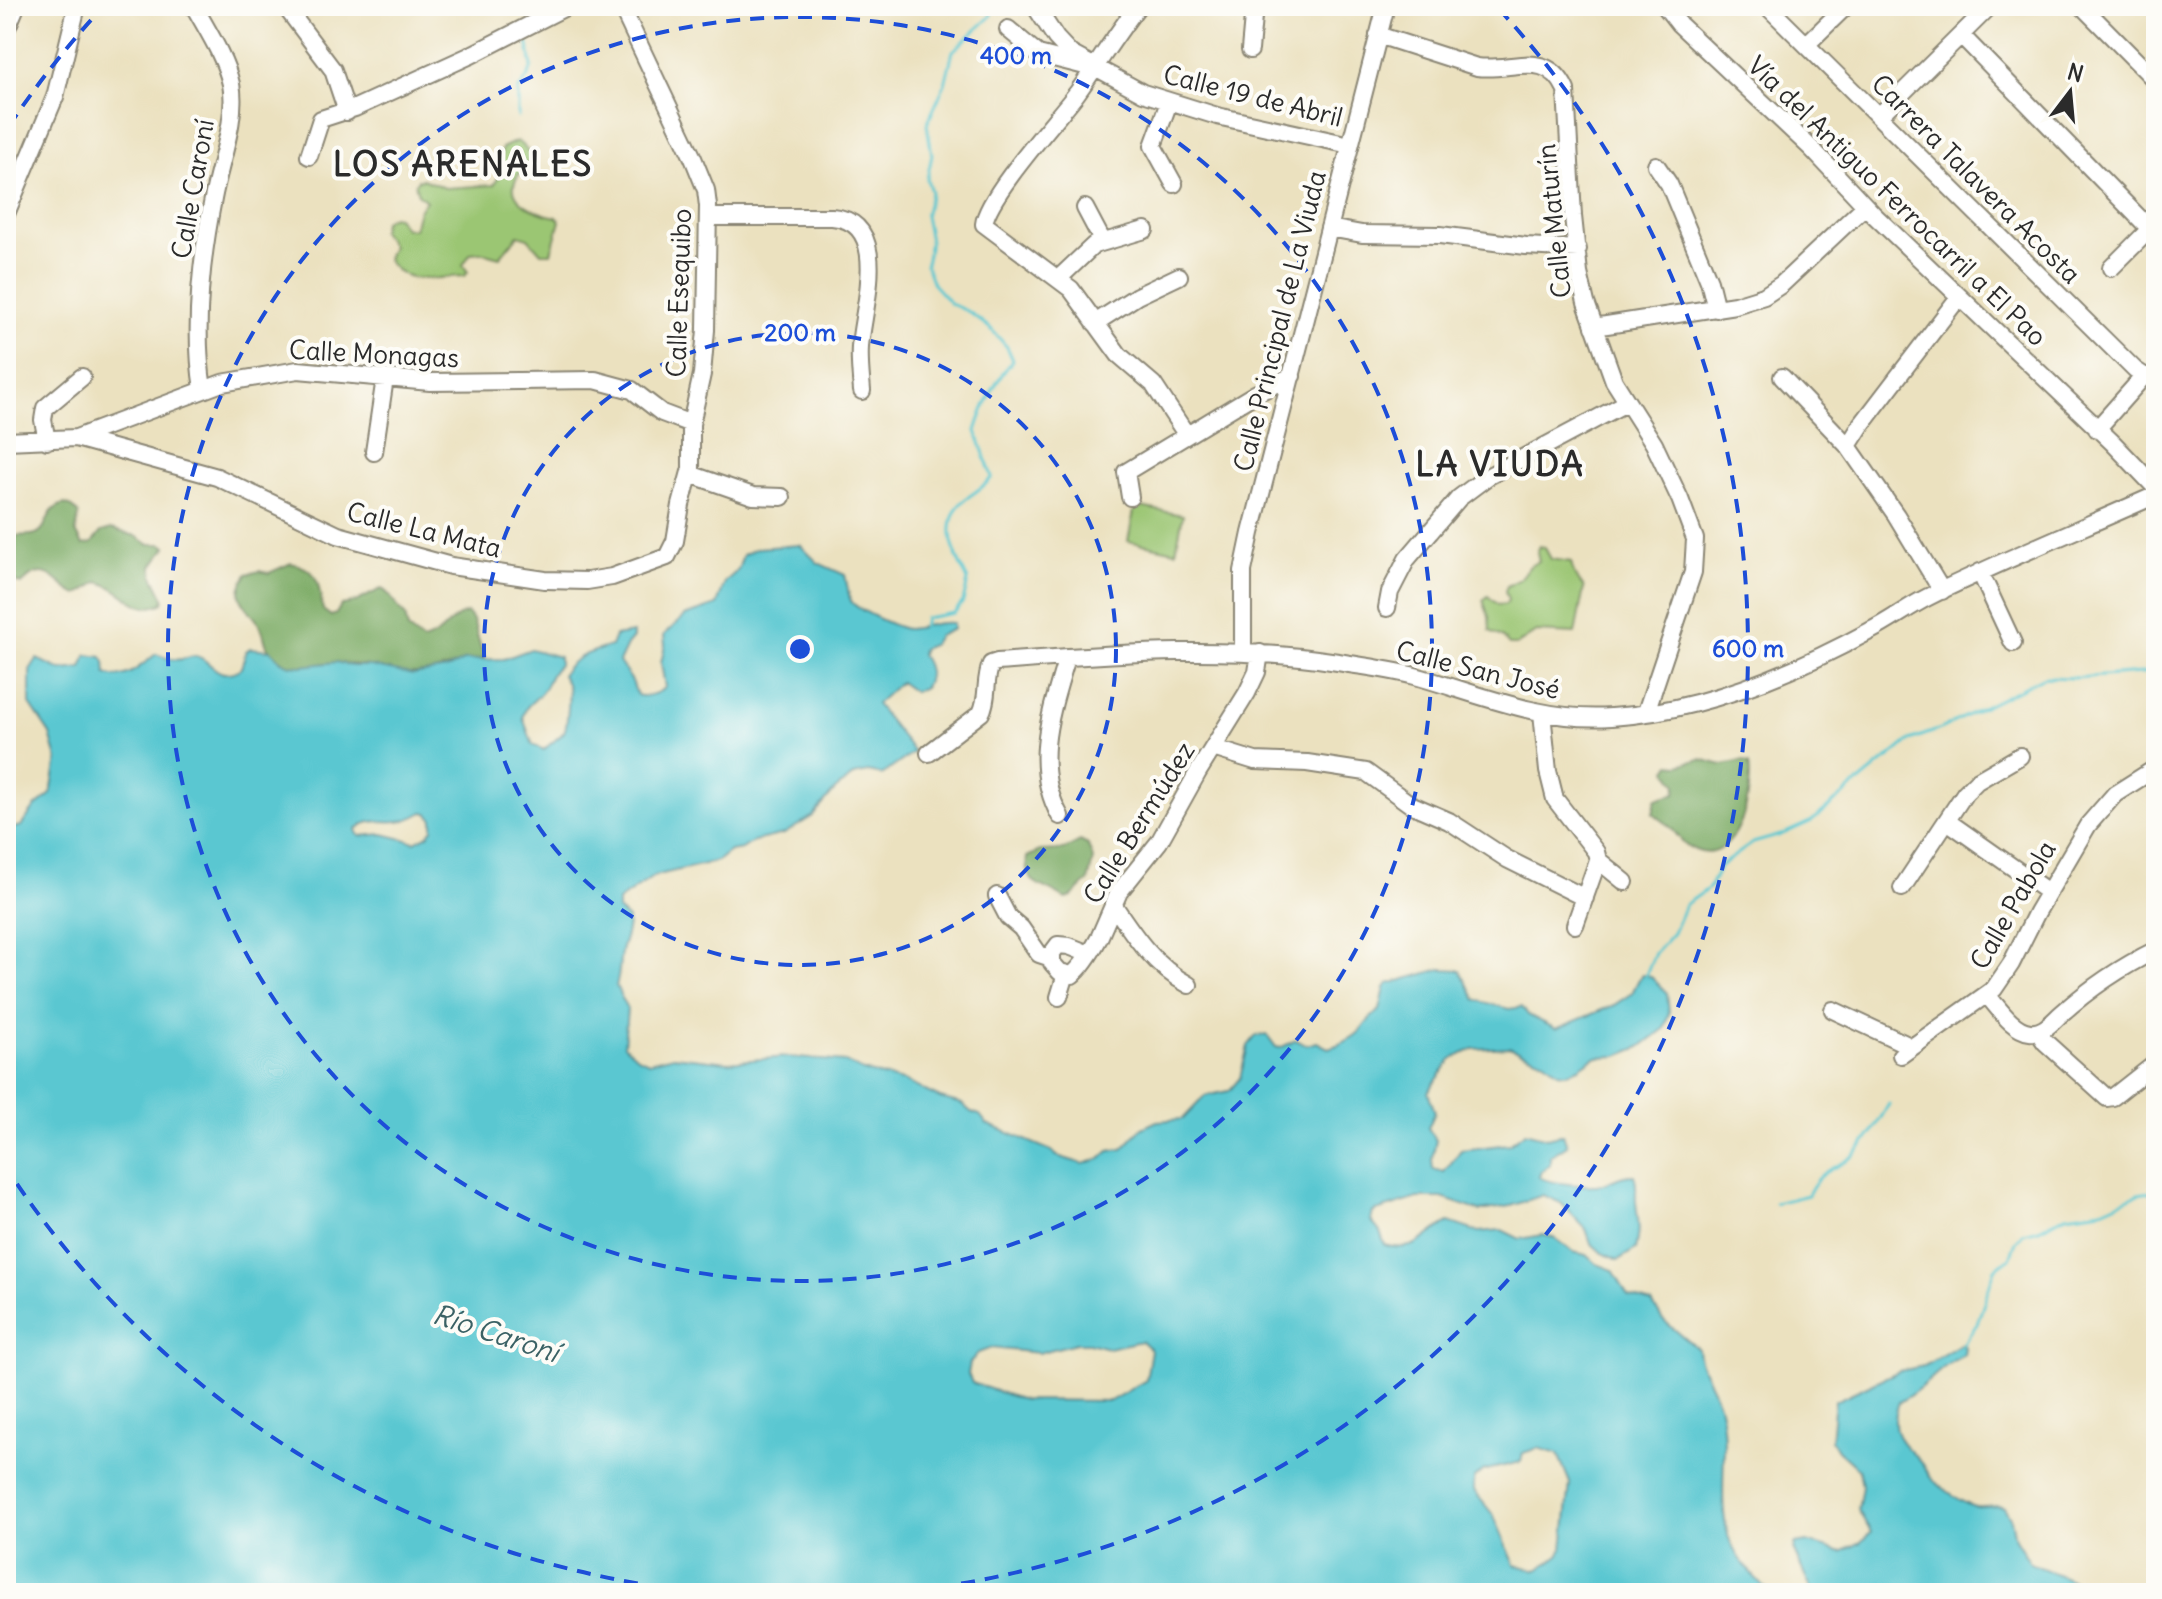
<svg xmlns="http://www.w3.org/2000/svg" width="2162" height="1599" font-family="Delius,sans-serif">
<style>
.green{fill:#9bc673;stroke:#63784f;stroke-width:2}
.forest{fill:#7cab65;stroke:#546b48;stroke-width:2}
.water{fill:#5ac7d1;stroke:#42797e;stroke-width:2;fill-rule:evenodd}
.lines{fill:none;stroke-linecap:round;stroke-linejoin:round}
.stream{stroke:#5ac7d1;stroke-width:3}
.minor-casing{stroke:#8b8675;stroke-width:20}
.major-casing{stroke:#8b8675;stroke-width:24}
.minor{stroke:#fff;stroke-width:16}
.major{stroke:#fff;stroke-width:20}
.ring{fill:none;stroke:#1d4ed8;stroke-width:4;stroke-dasharray:14 10}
.labels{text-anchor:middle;stroke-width:8;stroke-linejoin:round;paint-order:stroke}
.street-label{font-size:26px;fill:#2b2b2b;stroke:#fdfcf7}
.water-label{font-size:28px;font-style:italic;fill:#3b6265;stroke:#fdfcf7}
.district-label{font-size:34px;font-weight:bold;letter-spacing:2px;fill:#2b2b2b;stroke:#fdfcf7}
.centre{fill:#1d4ed8;stroke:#fdfcf7;stroke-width:4}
.ring-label{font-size:24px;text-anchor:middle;font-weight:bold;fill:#1d4ed8;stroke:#fdfcf7;stroke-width:8;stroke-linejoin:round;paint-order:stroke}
</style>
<rect width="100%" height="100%" fill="#fdfcf7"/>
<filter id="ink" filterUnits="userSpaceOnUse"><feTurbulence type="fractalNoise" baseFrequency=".0125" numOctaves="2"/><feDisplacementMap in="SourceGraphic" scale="16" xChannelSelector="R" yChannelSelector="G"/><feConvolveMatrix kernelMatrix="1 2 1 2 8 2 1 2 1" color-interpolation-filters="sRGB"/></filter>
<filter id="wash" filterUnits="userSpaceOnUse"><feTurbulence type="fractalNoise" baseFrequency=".006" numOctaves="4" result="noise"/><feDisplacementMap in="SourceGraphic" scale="32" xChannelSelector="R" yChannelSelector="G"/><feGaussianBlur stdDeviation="1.8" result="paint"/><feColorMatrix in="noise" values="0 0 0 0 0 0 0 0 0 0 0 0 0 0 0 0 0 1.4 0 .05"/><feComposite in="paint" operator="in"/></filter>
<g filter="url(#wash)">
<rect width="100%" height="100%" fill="#ebe1bf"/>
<!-- green -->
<path class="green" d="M517,141C539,158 529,160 518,176C501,200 540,214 557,217L560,221L551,253H541L528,238L518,235L500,257L481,252L471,253L463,265L468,272L464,276C435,277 404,288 387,259L392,246L381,231L384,221L392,216L397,217L405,228L414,229L419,210L426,201L418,194L415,184L418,180L423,179L445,188L494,185L498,178L502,148Z
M1135,506L1183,515L1176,551L1128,541Z
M1540,546L1545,548L1551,559L1571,562L1574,574L1584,588L1575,634L1536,632L1516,645H1509L1503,638L1490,631L1489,617L1483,600L1488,596L1498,605L1506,604L1508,600L1505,591L1507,586L1520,579L1530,566L1539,561L1537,552Z"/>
<!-- forest -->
<path class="forest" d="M64,504L73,507L79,514L76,532L83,545L92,543L101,532L111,529L136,536L148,544H162L166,547L152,566L153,576L164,598L163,603C135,617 124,587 98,582L78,595C62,591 51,564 31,576C27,578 25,582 21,584L12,581L10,567L6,563V549L15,536C21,535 30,536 36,534C50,528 43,511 64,504Z
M291,563C321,569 318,586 323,610L331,616L336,614L341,605C356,605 368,594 382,589C392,594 395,608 405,615L408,629L423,641C445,634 448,618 467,613L473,620L484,659C461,661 441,672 418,674C404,676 389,669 375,667C363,665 350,664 338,663C320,661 300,672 283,662C259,647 269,639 258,622C245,603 231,600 247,574L260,571L269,573Z
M1700,759L1723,765L1742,761L1749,764C1754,791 1738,868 1695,850C1682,845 1677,833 1667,824C1663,820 1657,817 1653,813L1656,799L1676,793L1677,784L1667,770L1671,764L1679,765Z
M1080,841L1088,845L1093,859L1088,882C1080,887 1076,895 1067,899L1062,897C1043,884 1023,886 1027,857L1040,851L1063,850Z"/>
<!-- water -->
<path class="water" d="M800,545L818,563L845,575C847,583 848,594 851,601C855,609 899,629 908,629C925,628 933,621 953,623V629L938,636L932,645L922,649L921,655C928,666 931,674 924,687L914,692L900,682L876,704L914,752L882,775L868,772L854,775L835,790L813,816L784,834L754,841L742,849L730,851L717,861L654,876L618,901V910L628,919C629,931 623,941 621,952C619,964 620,974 616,986L627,1009L624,1045L637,1057L649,1062L673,1056L728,1062L787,1057L845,1062L863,1071L906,1082L940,1098L962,1104L971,1112L980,1115L987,1124L1052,1151L1057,1156L1083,1164L1100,1159L1109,1151L1122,1149L1142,1128L1157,1121L1183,1119L1205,1096L1229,1091L1240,1078L1248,1046L1256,1036L1267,1035L1276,1047L1280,1048L1296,1040L1307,1045L1317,1042L1328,1048C1339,1045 1355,1038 1362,1029C1369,1020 1371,1016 1380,1010L1385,988L1388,984L1441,969L1460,970L1476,1000L1509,1009L1522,1007L1528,1015L1556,1029L1614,1005L1632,993L1641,975L1650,976L1667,993L1669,1013L1664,1029L1640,1047L1618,1056L1595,1057L1579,1068L1566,1073L1558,1072L1545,1061L1509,1047L1473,1049L1452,1059L1428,1092L1435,1112L1428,1128L1436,1140L1432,1160L1433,1169L1444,1172L1461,1150L1509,1144L1525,1132L1547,1138L1563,1134L1567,1145L1550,1156V1164L1541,1171L1539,1177C1551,1184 1589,1187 1603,1184C1616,1180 1619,1175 1634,1175C1638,1185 1635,1192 1636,1202C1638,1223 1641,1227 1636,1249L1618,1260L1602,1253L1591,1243L1586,1229L1561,1203L1543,1195L1511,1206L1480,1211L1442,1198H1418L1373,1212L1371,1221L1380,1232L1385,1245C1416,1255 1425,1234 1449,1222L1478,1232L1502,1230L1520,1239L1543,1235L1555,1238L1573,1252L1587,1255L1597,1264L1613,1270L1628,1296L1652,1303L1662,1319L1698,1349C1699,1369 1715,1387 1720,1408C1730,1451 1716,1496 1729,1538C1736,1560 1755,1577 1770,1593H6V830L21,826L35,807L51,794L57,759L50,734L30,704V670L37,659L61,670L82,668L87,655L102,657L105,662L106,674C126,683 141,665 156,654C164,657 173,661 182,659C184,659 193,656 195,656C210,657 216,684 241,668L246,651L250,648L270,650L281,661L290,665L302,666L336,662L353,666H371L413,675L447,669L465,660L504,659L531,649L559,657V665C547,675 550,682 542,692C534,702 525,704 523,718L533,745L544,750C550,743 559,738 564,732C567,728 570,692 568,687C567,682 564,679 562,675C572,656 592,652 611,646L615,636L633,633V638L627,645L619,662L632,681L637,695C645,698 660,693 665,687L661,663L665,645L664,635L685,616L717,605L725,582L738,570L743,555L757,548ZM423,812L428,813L433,819V829L428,835L415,842L383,834L359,836L356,830C368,817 383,823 399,821C407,821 416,816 423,812ZM1141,1341L1151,1350L1146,1380L1110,1401L1023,1400L972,1383L968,1374L970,1363L978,1353L991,1348L1038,1353L1076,1343H1089L1108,1348ZM1538,1448L1558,1454L1570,1483L1563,1549L1559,1555L1538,1570L1515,1565L1494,1516L1474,1491V1478L1482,1471L1521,1462L1523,1453Z
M1962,1343L1965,1347L1964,1355C1938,1367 1926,1388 1899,1402C1888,1434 1900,1440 1921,1462C1925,1466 1927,1472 1931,1478C1935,1483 1961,1501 1967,1504C1980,1511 1991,1504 2004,1507L2011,1519L2015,1539L2030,1563L2102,1593H1813L1794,1551L1795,1544L1807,1542L1842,1552L1861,1542L1871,1532L1858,1510L1862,1486L1859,1470L1837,1450L1831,1440L1835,1401L1899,1371L1924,1366Z"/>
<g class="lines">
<!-- stream -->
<path class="stream" d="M518,117V91L529,75L532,66L526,35
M923,628L925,618L954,613L963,602L968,580C955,556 940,525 962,502C972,493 984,488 992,477L976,431C984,405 995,381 1013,360L1007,347L991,329L969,312L951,304L933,284L926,265L930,241L925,216L931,192L927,179L932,155L927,124L945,84L953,51L990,17L994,6
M1644,979L1655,953L1673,933L1685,905L1709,888L1720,866L1753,843L1781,835L1812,821L1910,740L1938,730L2044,677L2076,678L2156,672
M1775,1203L1808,1195C1822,1165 1837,1172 1856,1153C1870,1139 1879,1121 1889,1104
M1963,1344L1977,1324L1995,1269L2010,1258L2016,1242L2023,1233L2039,1229L2066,1215L2102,1210L2138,1194L2156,1191"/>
</g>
</g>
<g filter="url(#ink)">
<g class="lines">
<!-- minor casing -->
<g class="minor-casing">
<path id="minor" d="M194,6C207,30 225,57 231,84C238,117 219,165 213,199C201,260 193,327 203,389
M285,6L333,70L347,112
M1035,6L1056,38L1071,54L1143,93L1217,116L1350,145
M1138,6C1116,34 1098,64 1077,93C1057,119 987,196 984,224L1071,289L1119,355L1153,384L1186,434
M1665,6L1679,24L1812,149L1874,215L2113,443L2156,488
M1767,6L2135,370L2144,376H2155
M2082,6L2156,81
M1008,29L1038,54L1085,66
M1378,35L1477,67C1511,72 1547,48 1566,90L1573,216L1579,273L1586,303L1614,381L1654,444L1680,499L1695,539L1693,572L1646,712
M1961,35L2150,229
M1807,44L1846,6
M1250,50L1254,6
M1169,102L1153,146L1174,184
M1879,116L1990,6
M309,156L321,119L355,108L469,56L567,6
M1656,165L1669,184L1709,281L1716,309
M1085,208L1103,242
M6,214L55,97L77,6
M709,217H832C893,222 862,310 860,347C859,362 861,377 862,391
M1329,228L1362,234L1440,235L1526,246L1578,249
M2111,268L2155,224
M1058,279L1094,245L1145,230
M1095,323L1137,296L1179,276
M1594,327L1735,305L1764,296L1782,284L1865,206
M1782,377L1848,446
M2097,429L2144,376
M76,438L217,477L338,535L451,566L545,580L587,581L612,577L667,557L675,541L681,505L691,468V424L702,374L706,330L708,206L706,190L693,158L621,6
M6,441L76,438L222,383L298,370L430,382L595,380L632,390L662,413L691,424
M47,441L43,420L45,408L82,377
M374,452L385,378
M690,474L753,496L782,497
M1130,497L1126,472L1255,394L1292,376
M1980,572L2013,643
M1942,591L1896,515L1848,446L1862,424L1959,297
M1387,608L1390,592L1407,559L1459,498L1487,477L1626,403
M1243,652V571L1251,533L1386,6
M1542,713L1548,771L1555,799L1596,852L1598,860L1575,925
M1213,748L1255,761L1307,763L1366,772L1410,804L1449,821L1507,859L1585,898
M929,753L981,713C989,698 984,680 991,664L997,662C1110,654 1225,644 1338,662C1366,667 1394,670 1422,678C1484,696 1545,722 1611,717C1700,712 1793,673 1870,631C1890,621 1908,607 1928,597C2003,560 2080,529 2156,495
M1060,816C1031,764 1052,709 1067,657
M1947,821L2048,892
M1598,860L1625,882
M1902,888L1965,793L1977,781L2020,756
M997,896L1008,917L1021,928L1039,954L1051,958
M1113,904C1134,936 1155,967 1189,985
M1089,954L1069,946L1058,945L1052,953V963L1060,972L1072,975C1083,966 1092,951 1099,938L1119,892L1159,842L1198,772L1247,693L1257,672L1260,653
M1987,995C1998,1007 2012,1030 2030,1032C2043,1034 2052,1022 2061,1014C2090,988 2121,967 2156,950
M1059,997L1066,974
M1833,1010L1912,1047
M2038,1032L2045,1042L2107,1098L2113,1097L2156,1063
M1901,1055L1994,989L2011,964L2037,912L2088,825L2115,794L2156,768"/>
</g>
<!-- major casing -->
<g class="major-casing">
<path id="major" d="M6,25L14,6"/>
</g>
<!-- minor -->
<use href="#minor" class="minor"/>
<!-- major -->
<use href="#major" class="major"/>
</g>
</g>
<!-- distance rings -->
<g class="ring">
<circle cx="800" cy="649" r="316"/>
<circle cx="800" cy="649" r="632"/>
<path d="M709 1593A948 948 0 0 1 9 1172M9 126A948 948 0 0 1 101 9M1499 9A948 948 0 0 1 891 1593"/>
</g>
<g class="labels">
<!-- street labels -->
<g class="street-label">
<text transform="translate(1253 96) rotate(14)" y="9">Calle 19 de Abril</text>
<text transform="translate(1976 179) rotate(45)" y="9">Carrera Talavera Acosta</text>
<text transform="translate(193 189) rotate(-80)" y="9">Calle Caroní</text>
<text transform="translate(1897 201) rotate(44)" y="9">Vía del Antiguo Ferrocarril a El Pao</text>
<text transform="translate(1554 221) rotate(-96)" y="9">Calle Maturín</text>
<text transform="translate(679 293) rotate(-88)" y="9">Calle Esequibo</text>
<text transform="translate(1280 321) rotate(-76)" y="9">Calle Principal de La Viuda</text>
<text transform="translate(374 354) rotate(3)" y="9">Calle Monagas</text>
<text transform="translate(424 530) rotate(14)" y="9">Calle La Mata</text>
<text transform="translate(1478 670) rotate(14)" y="9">Calle San José</text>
<text transform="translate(1139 823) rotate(-58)" y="9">Calle Bermúdez</text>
<text transform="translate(2013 905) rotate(-60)" y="9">Calle Pabola</text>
</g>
<!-- water labels -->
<g class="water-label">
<text transform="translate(496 1333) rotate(18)" y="10">Río Caroní</text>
</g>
<!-- district labels -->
<g class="district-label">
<text x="463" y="176">LOS ARENALES</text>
<text x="1500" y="476">LA VIUDA</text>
</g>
</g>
<circle cx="800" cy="649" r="12" class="centre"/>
<g class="ring-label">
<text x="1016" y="64">400 m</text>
<text x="800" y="341">200 m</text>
<text x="1748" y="657">600 m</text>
</g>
<!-- margin -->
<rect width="2162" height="1599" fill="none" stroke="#fdfcf7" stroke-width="32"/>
<!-- north arrow -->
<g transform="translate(2070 92) rotate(16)" stroke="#fdfcf7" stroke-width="6" paint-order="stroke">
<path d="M0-6L14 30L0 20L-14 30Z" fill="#2b2b2b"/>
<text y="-12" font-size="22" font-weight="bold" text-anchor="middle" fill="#2b2b2b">N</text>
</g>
</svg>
